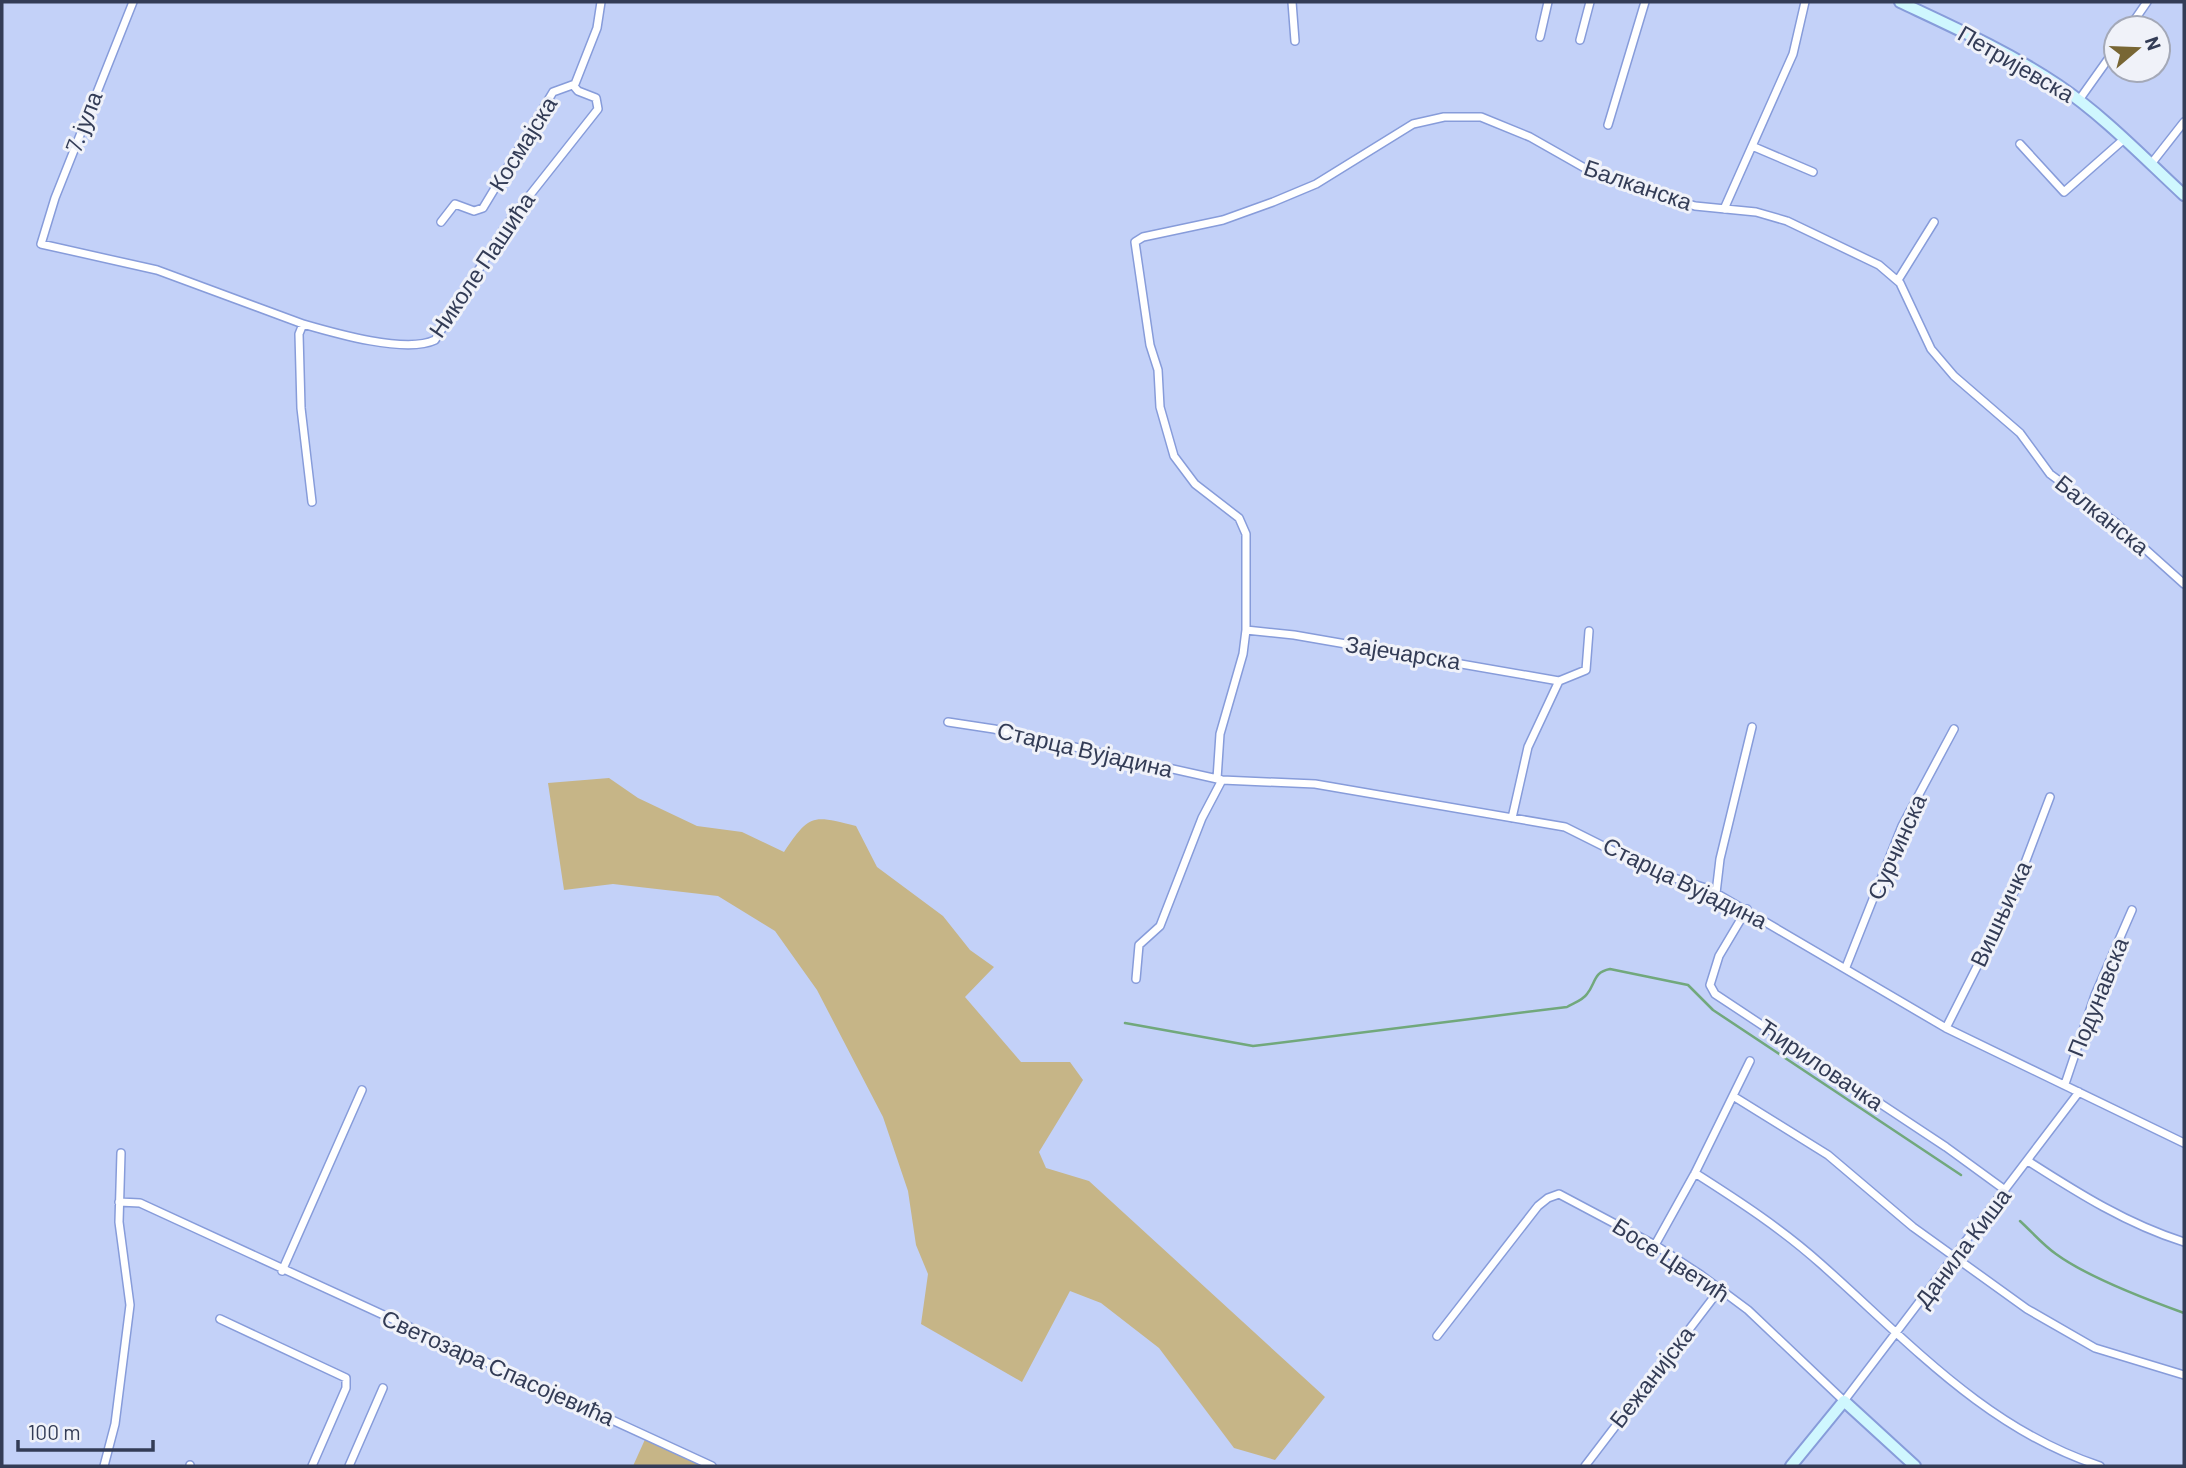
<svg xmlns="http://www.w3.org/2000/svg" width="2186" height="1468" font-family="Barlow,sans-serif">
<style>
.green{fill:#c6b587}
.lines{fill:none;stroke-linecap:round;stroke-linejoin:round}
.stream{stroke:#71a87c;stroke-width:2.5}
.street-casing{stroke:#879cda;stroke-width:10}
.secondary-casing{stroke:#879cda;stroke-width:14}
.street{stroke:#fff;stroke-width:7}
.secondary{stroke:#cff7fe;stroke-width:10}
.labels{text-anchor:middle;stroke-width:6;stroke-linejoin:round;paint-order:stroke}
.street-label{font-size:23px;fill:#333c56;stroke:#f0f2f9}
</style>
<rect width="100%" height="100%" fill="#c3d1f8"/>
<!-- green -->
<path class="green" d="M609,778L638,798L697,826L742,832L784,852C810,814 811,815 856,826L877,867L943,916L970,950L994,967L965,997L1021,1062H1070L1083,1080L1039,1152L1046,1168L1089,1181L1325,1397L1275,1460L1234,1448L1159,1348L1101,1303L1070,1291L1022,1382L921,1324L928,1274L916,1245L908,1191L883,1117L817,990L775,931L718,896L613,884L564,890L548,783Z
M647,1435L716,1466H633Z"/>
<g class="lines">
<!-- stream -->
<path class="stream" d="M1125,1023L1253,1046L1567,1007C1574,1003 1583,1000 1587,994C1596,983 1593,972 1610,969L1688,985L1713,1010L1961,1175
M2020,1221C2032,1232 2043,1245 2056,1254C2086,1276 2148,1300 2184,1313"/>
<!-- street casing -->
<g class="street-casing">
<path id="street" d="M133,2L55,198L41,244L157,270L303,324
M1292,2L1295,41
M2129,28L2147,2
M1540,37L1548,2
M1580,40L1590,2
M2079,100L2116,48
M1608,125L1645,2
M2020,144L2064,192L2123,140
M1752,146L1813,172
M2151,164L2184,122
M1724,209L1793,54L1805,2
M441,222L455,204L474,211L483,208L553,92L575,84L597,28L601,2
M1898,280L1934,222
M312,502L301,408L299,334L303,324C334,333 406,354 435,340L507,224L598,109L596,98L578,91L573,85
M1246,630L1294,635L1559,681
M948,722L994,729L1222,780L1315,784L1565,827L1655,872L1709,889L1946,1028L2184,1143
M1217,779L1220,734L1243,654L1246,630V534L1239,518L1195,484L1174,456L1160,407L1158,370L1150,345L1135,242L1143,237L1223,220L1273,202L1316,184L1413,124L1444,117H1481L1530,137L1597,175L1695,206L1756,212L1787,221L1879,265L1900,283L1931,349L1954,376L2020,433L2050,474L2115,522L2184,584
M1512,818L1528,747L1559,681L1586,670L1589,631
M1716,893L1720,859L1752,727
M1747,909L1719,956L1710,985L1715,994L1946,1147L2005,1190
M1846,967L1902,826L1954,729
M1136,979L1139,945L1160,926L1202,818L1222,780
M1946,1028L2012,897L2050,797
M2065,1084L2095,995L2132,910
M1733,1096L1828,1155L1913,1227L2027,1309L2095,1348L2184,1375
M2028,1161C2078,1193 2127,1224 2184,1242
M1695,1173C1739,1201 1782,1229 1821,1264C1908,1341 1986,1429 2100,1466
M119,1202L140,1203L712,1466
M1655,1245L1695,1173L1750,1061
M282,1271L362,1090
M220,1319L346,1378V1388L312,1466
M1437,1336L1538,1206L1548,1198L1559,1194L1655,1245L1701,1275L1748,1310L1844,1401L2079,1092
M104,1466L115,1424L130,1305L119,1222L121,1153
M190,1466V1465
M349,1466L383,1388
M1585,1466L1720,1289"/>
</g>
<!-- secondary casing -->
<g class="secondary-casing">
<path id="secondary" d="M1900,2C1953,27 2009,52 2058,85C2104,116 2143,157 2184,195
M1791,1466L1844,1401L1915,1466"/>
</g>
<!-- street -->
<use href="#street" class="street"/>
<!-- secondary -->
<use href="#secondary" class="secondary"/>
</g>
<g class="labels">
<!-- street labels -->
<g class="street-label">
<text transform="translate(2016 64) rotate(30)" y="8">Петријевска</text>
<text transform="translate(84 122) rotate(-69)" y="8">7. јула</text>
<text transform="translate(523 144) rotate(-58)" y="8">Космајска</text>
<text transform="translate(1638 185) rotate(19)" y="8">Балканска</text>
<text transform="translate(482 265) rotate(-56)" y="8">Николе Пашића</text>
<text transform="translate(2102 515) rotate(39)" y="8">Балканска</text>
<text transform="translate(1403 653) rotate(9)" y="8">Зајечарска</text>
<text transform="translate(1085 750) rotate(13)" y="8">Старца Вујадина</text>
<text transform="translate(1897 847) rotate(-66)" y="8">Сурчинска</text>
<text transform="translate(1685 883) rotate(26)" y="8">Старца Вујадина</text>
<text transform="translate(2001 914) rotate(-65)" y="8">Вишњичка</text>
<text transform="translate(2098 997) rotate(-68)" y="8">Подунавска</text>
<text transform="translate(1821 1065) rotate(34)" y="8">Ћириловачка</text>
<text transform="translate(1963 1248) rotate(-53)" y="8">Данила Киша</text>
<text transform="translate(1671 1260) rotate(33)" y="8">Босе Цветић</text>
<text transform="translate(498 1368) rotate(24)" y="8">Светозара Спасојевића</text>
<text transform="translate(1652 1377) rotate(-52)" y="8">Бежанијска</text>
</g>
</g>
<!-- border -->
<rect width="2186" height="1468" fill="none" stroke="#333c56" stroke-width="7"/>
<!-- north arrow -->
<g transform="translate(2137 49) rotate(71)"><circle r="33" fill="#f0f2f9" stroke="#a4a9b8" stroke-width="2"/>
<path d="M0-5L12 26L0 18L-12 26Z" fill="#786634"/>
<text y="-10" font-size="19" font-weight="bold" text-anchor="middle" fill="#333c56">N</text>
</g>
<!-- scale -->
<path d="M18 1440v10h135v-10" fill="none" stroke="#333c56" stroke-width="3.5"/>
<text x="28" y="1440" font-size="21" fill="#333c56" stroke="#f0f2f9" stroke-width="5" paint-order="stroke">100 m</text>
</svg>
